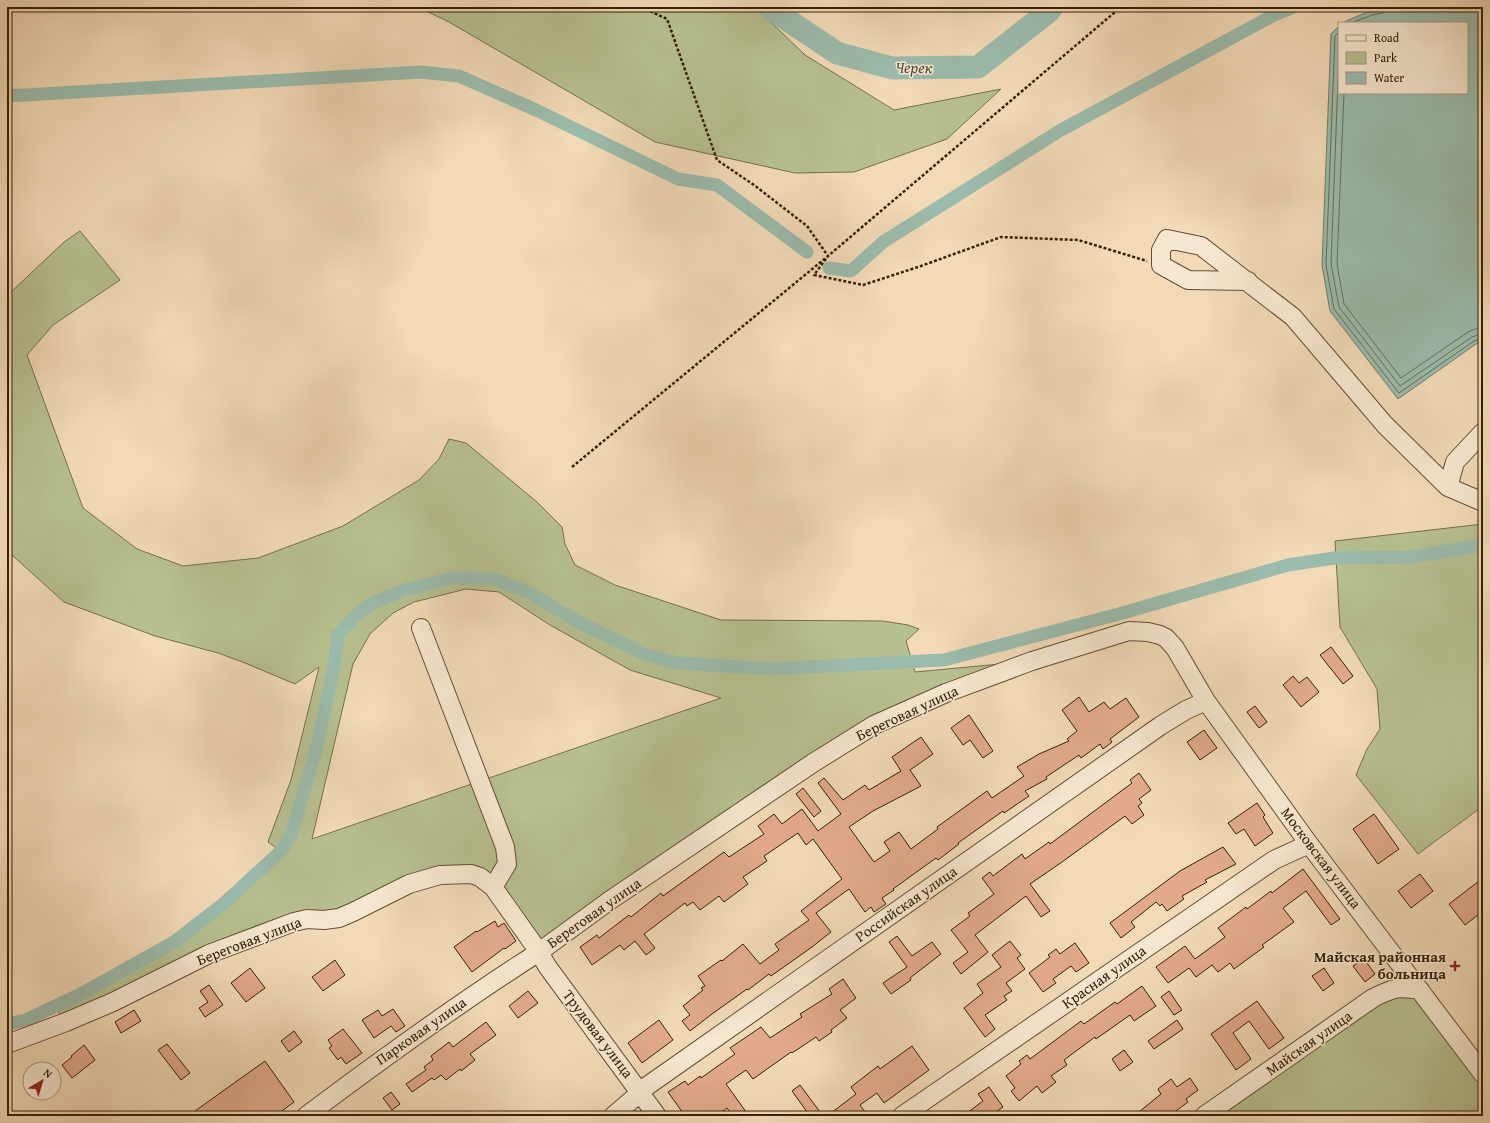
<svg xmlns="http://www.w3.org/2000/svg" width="1490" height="1123" font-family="'Gentium Book Plus',serif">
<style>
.green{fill:#b7c090;stroke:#76704c;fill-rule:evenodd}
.water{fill:#9bbbac;stroke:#737d6a}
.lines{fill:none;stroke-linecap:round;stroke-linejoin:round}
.shore{stroke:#686e5a;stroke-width:1}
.canal{stroke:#9bbbac;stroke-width:13}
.river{stroke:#9bbbac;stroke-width:23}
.building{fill:#e2aa8b;stroke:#362007}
.minor-casing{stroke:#654e33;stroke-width:20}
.path{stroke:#362007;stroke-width:2.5;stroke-dasharray:3 2;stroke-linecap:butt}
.minor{stroke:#f7e7d0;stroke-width:18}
.poi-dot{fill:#8f2418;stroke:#f7e7d0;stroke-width:1.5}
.labels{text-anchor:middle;stroke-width:3;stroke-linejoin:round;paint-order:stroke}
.street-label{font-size:15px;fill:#362007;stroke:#f7e7d0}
.poi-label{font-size:15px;font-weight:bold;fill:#362007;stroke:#f7e7d0;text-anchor:end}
.water-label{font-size:16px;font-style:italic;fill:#544e39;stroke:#f7e7d0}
</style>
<rect width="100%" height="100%" fill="#f2dab7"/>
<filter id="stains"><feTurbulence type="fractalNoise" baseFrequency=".005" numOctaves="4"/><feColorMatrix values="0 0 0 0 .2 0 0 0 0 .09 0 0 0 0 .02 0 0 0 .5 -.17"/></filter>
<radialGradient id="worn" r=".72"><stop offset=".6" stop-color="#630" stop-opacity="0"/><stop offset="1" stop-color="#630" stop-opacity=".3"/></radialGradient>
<!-- green -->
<path class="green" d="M418,7H755L805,55L894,110L1001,89L947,139L854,172L795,173L655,142L449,22Z
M80,231L120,280L53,325L27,355L83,508L137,549L183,566L258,558L343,526L419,480L439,459L449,439L466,443L537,502L562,527L565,544L575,565L615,585L721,620L883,621L908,625L919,629L906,641L915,672L1032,661L874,725L539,952L471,874L371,903L307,919L66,1022L54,1006L81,994L174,942L222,905L281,851L268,842L291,780L319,667L295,684L245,663L218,653L155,636L64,602L13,556L7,547V292H11L64,242ZM466,589L499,592L550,625L630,670L721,698L312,839L353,664L370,634L393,613L414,602Z
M1483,524V806L1418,854L1356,775L1367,749L1380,729L1377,689L1340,627L1335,541Z
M1412,989L1483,1084V1116H1207L1373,998Z"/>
<!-- water -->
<path class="water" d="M1385,7H1483V341L1476,344L1398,399L1330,311L1322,265L1331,34L1339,26V93H1467V23H1343L1346,21L1370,11L1384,8Z"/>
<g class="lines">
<!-- shore -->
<path class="shore" d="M1351,23L1372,15L1383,13L1385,10L1386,7
M1339,32L1335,36L1326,265L1334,309L1399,393L1474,341L1483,338
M1339,53L1331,264L1339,307L1400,386L1472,337L1483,333
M1344,93L1337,264L1344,304L1401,378L1468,332L1478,328L1483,327"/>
<!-- canal -->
<path class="canal" d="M7,96L421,72L459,76L536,110L678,179L717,185L807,252
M829,268L851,271L883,242L1061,130L1274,15L1294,7
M7,1024L26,1020L81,994L174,942L222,905L281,851L291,835L316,750L334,667L338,635L356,615L373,603L404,590L452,578H492L528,592L575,620L644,654L678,663L770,669L944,660L1119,614L1288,565L1334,558L1411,557L1483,545"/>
<!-- river -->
<path class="river" d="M771,7L774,11L837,53L892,68L978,67L1048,12L1052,7"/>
</g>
<!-- building -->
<path class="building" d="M1331,647L1353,676L1343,684L1320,655Z
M1293,676L1299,683L1307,677L1319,692L1301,707L1283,685Z
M1079,697L1089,712L1104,702L1110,709L1126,698L1139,717L1110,739L1112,742L1103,749L1100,744L1081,758L1079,755L1046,777L1047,779L1025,791L1029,796L1004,813L1003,811L958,843L959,844L938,860L936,858L893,889L894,890L882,898L886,904L874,912L871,907L865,912L849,889L816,913L831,932L812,947L771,976L769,974L748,990L747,989L712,1014L690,1031L682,1021L690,1015L683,1006L703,990L701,988L705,986L698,976L721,960L722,961L743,944L760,964L779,950L775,944L809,920L801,911L842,879L813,839L806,845L798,833L764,856L767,861L743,877L748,884L724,902L719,896L700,910L693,902L687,906L685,903L644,934L655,948L646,955L635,941L624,950L620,945L592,965L580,947L597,935L599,938L629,915L631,917L661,893L663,896L724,852L729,857L764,834L758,826L774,814L782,824L802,809L818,831L841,814L818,783L824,778L843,800L865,785L869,790L901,771L892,757L921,737L933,754L910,770L921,786L873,811L849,827L874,862L890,851L884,842L899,832L911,849L938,829L937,827L987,791L992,798L1024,776L1017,767L1039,754L1069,741L1067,739L1077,731L1062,710Z
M1255,706L1267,722L1259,728L1247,712Z
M969,715L993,751L983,758L970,740L963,745L951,728Z
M1204,730L1217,748L1200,760L1187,742Z
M1139,773L1151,790L1139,799L1142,803L1138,806L1144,815L1132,824L1125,816L1062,862L1030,884L1050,911L1041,917L1026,896L975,935L988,952L961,974L953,963L968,952L951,930L970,916L968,913L994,894L982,878L990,872L993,876L1022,854L1025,859L1049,842L1050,844L1132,783L1130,780Z
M803,788L821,811L814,817L796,794Z
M1257,803L1265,815L1263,817L1273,833L1255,846L1244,829L1236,834L1228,823Z
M1374,814L1399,849L1378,864L1353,829Z
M1223,847L1236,864L1205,880L1207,882L1182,896L1184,899L1167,911L1162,904L1160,906L1156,902L1131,922L1135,927L1121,938L1110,923L1180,871Z
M1303,869L1340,919L1331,925L1306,891L1283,908L1294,922L1262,945L1264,947L1234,969L1230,963L1218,972L1212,965L1196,977L1189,968L1168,983L1156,967L1185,946L1195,959L1225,937L1218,928L1246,907L1247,909L1271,891L1272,893Z
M1420,874L1433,891L1411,908L1398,891Z
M1483,878V911L1465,925L1449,904Z
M495,921L498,927L504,923L516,941L505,949L504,948L472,972L454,947L476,931L477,932Z
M897,936L912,956L932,942L941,954L910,978L911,980L891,994L883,983L907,967L889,942Z
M1010,941L1021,955L1017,958L1025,969L1006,983L1012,991L1004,996L1007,1000L985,1015L995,1029L985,1037L964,1008L983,993L977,984L1001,967L992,955Z
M1075,943L1089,963L1076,972L1071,966L1053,979L1056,983L1043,992L1029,973L1050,957L1048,955L1056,949L1060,954Z
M1364,959L1375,974L1365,982L1353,966Z
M335,960L345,975L323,991L312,977Z
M250,968L265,988L246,1002L231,983Z
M1324,968L1334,983L1323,991L1312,976Z
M843,979L856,998L840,1010L847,1018L831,1030L832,1032L819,1041L816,1037L792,1053L791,1052L753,1079L746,1070L726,1084L749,1116H733L727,1108L716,1116H685L668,1092L685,1081L688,1085L700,1076L701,1078L735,1054L730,1048L761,1027L770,1038L802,1017L800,1014L832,994L829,989Z
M209,985L223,1005L205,1017L199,1008L208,1002L200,991Z
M1142,986L1156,1006L1134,1021L1130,1015L1096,1039L1095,1037L1064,1060L1067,1065L1051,1076L1056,1082L1042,1093L1037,1086L1019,1101L1011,1091L1015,1088L1006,1076L1021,1064L1019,1061L1027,1055L1030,1059L1081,1021L1084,1024L1115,1002L1117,1004Z
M528,991L538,1003L518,1018L509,1006Z
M1169,991L1182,1010L1174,1015L1161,997Z
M1257,1001L1284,1038L1269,1049L1249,1021L1233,1033L1251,1059L1236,1070L1211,1034Z
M393,1009L405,1026L396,1032L391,1026L374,1038L362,1020L378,1010L382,1016Z
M134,1010L141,1021L121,1033L115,1022Z
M659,1020L673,1040L642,1063L628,1043Z
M1177,1020L1183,1029L1154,1049L1148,1041Z
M486,1022L496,1035L470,1054L475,1060L461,1071L460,1069L446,1080L441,1075L434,1080L432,1078L412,1092L406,1084L426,1070L424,1067L433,1060L431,1056L449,1042L453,1047Z
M343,1029L362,1053L346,1064L341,1057L338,1060L329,1048L332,1046L328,1040Z
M294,1031L302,1042L289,1052L281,1041Z
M167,1044L190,1073L181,1080L158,1050Z
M84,1045L95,1060L72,1078L62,1065L72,1057L71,1056Z
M912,1046L929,1070L884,1103L877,1093L860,1105L868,1116H827L856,1094L851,1087L878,1066L880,1069Z
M1124,1050L1133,1062L1120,1071L1112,1059Z
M265,1061L294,1102L275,1116H188Z
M1190,1078L1198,1090L1186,1099L1188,1102L1169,1116H1134L1161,1094L1158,1089L1171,1079L1177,1087Z
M800,1085L823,1116H810L792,1091Z
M989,1087L1003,1107L990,1116H963L983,1101L978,1094Z
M391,1092L400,1104L392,1110L383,1098Z"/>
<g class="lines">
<!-- minor casing -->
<g class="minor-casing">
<path id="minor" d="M1248,281L1188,280L1161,265V250L1167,239L1201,246L1293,317L1385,425L1448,487L1483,502
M1448,487L1455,462L1483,432
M421,628L505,847L507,864L493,887
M7,1044L66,1022L113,1002L209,954L294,922L307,919L324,920L339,918L353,912L409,884L440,875L471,874L480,877L493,887L539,952L609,901L813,763L874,725L946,693L1032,661L1129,631L1148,632L1160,635L1166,638L1175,648L1206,701L1309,844L1483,1074
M306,1116C382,1059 459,1003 539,952L547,966L657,1116
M613,1116L634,1098L640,1091L1160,726L1186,710L1206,701
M902,1116L1274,860L1309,844
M1204,1116L1373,998C1393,988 1398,986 1420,990"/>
</g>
<!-- path -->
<path class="path" d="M641,7L667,19L717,160L754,185L807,226L828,256L814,275L863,285L921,266L1001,237L1078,240L1147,261
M572,467L828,256L1121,7"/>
<!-- minor -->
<use href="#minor" class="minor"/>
</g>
<!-- markers -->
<path class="poi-dot" d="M1453 960h4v4h4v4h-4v4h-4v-4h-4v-4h4z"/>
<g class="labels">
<!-- street labels -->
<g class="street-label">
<text transform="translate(907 713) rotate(-25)" y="5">Береговая улица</text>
<text transform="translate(1321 858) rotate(53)" y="5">Московская улица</text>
<text transform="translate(906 904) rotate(-35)" y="5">Российская улица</text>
<text transform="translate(594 913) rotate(-35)" y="5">Береговая улица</text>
<text transform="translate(249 941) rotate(-21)" y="5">Береговая улица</text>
<text transform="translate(1104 977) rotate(-35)" y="5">Красная улица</text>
<text transform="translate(421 1031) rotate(-35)" y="5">Парковая улица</text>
<text transform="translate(598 1034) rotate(53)" y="5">Трудовая улица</text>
<text transform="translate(1309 1043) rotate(-35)" y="5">Майская улица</text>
</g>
<!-- poi labels -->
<g class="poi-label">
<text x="1446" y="962">Майская районная<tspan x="1446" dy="17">больница</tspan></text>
</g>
<!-- water labels -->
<g class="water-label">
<text transform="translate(914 67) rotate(1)" y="6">Черек</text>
</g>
</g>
<!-- margin -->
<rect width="1490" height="1123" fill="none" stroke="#f2dab7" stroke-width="24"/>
<rect x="8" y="8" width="1474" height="1107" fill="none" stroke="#362007" stroke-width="2"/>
<rect x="12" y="12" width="1466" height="1099" fill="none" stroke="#362007"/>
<!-- legend -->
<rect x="1338" y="22" width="130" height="72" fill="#f7e7d0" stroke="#aa9780"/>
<rect x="1346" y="35" width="20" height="6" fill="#f7e7d0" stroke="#aa9780"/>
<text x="1374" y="42" font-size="12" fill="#362007">Road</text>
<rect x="1346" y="52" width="20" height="12" fill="#b7c090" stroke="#aa9780"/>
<text x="1374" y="62" font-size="12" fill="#362007">Park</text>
<rect x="1346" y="72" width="20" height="12" fill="#9bbbac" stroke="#aa9780"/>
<text x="1374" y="82" font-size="12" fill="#362007">Water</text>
<!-- north arrow -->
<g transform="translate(42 1081) rotate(38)"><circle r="19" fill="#f7e7d0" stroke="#aa9780"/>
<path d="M0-3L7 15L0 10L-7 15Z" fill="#8f2418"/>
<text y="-6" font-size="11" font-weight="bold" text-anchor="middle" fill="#362007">N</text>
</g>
<rect width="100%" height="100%" filter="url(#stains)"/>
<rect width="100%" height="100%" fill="url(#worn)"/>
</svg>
